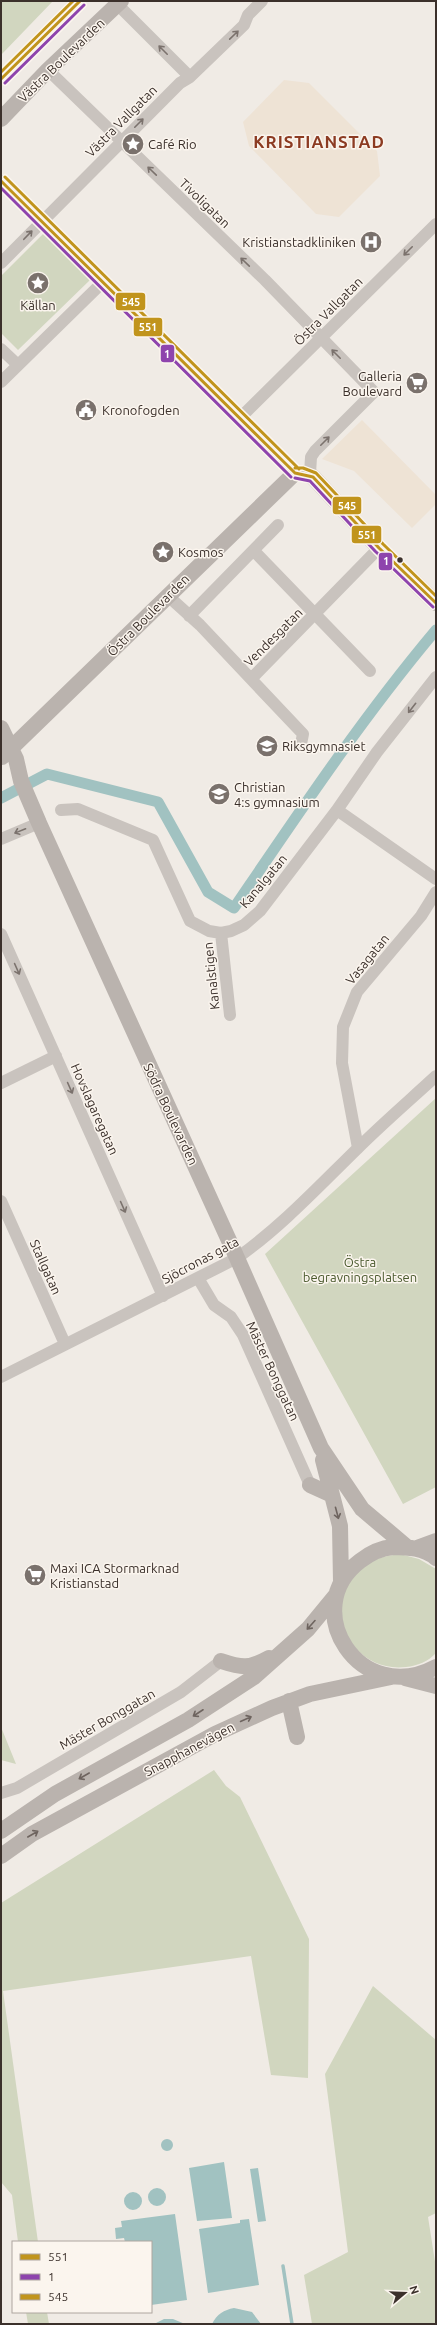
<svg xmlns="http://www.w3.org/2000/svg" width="437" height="2325" font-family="Ubuntu,sans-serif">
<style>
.green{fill:#d1d6bf}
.plaza{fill:#eee3d5}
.water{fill:#a1c2c1}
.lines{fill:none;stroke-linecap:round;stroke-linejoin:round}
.stream{stroke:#a1c2c1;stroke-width:3.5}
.canal{stroke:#a1c2c1;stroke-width:11}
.street{stroke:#c9c3be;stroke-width:12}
.secondary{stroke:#bab3ae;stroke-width:16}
.bus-1-casing{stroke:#fbf5ee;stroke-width:6}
.bus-2-casing{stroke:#fbf5ee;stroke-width:6}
.bus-3-casing{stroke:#fbf5ee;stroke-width:6}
.bus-1{stroke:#c1941c;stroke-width:3}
.bus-2{stroke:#8e44ad;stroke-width:3}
.bus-3{stroke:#c1941c;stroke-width:3}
.oneway{stroke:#7b726d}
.oneway2{stroke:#6e645f}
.bus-dot{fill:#3b302b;stroke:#fbf5ee;stroke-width:1.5}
.labels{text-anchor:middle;stroke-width:3;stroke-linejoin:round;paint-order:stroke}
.street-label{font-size:13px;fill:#3b302b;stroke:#fbf5ee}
.poi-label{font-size:13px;fill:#3b302b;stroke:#fbf5ee;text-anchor:start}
.park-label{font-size:13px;fill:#4a5a2e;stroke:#fbf5ee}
.district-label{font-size:17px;font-weight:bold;letter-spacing:1px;fill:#8c3b22;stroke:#fbf5ee}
.line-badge{stroke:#fbf5ee;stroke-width:1.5}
.badge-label{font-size:11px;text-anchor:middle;font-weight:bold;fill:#fff}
</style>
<rect width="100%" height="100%" fill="#f0ebe5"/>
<!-- green -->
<path class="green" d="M1,1H53L1,55Z
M44,233L90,280L18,350L1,333V276Z
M436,1098V1487L403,1504L265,1254Z
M400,1554L419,1559L436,1569V1653C429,1661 417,1666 406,1667C349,1674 317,1602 363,1566C374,1558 387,1556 400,1554Z
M1,1727L16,1764L1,1760Z
M214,1770L226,1786L240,1797L309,1939L308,2078L271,2075L251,1956L3,1991L38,2242H18L12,2195L1,2182V1903Z
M373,1986L436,2040V2213L428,2217L436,2268V2324H312L304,2275L348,2252L325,2074Z
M26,2312H47L49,2324H28Z"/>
<!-- plaza -->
<path class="plaza" d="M284,80L309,83L377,151L380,176L339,217L316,214L249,146L243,122Z
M362,420L436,495V504L412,528L354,471L322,459Z"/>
<!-- water -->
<path class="water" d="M161 2145a6 6 0 1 1 12 0a6 6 0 1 1-12 0Z
M224,2162L232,2218L197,2221L189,2168Z
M258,2168L266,2221L258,2222L250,2169Z
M148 2197a9 9 0 1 1 18 0a9 9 0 1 1-18 0Z
M124 2201a9 9 0 1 1 18 0a9 9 0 1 1-18 0Z
M175,2214L187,2300L151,2305V2242H125L124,2238L116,2239L115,2228L122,2227L121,2221Z
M249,2219L259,2285L208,2293L199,2229L240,2223V2220Z
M234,2308L252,2312L261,2324H212C217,2314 224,2310 234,2308Z
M164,2319H173L185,2324H154Z"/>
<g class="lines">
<!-- stream -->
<path class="stream" d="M283,2266L292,2324"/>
<!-- canal -->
<path class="canal" d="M1,798L47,774L158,802L208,892L234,908C298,814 362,718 436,630"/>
<!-- street -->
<path class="street" d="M117,4L190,77
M48,70L265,280L374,392L315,451L311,457L310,474
M1,181L295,473
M1,263L180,83L190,77L244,25L248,15L262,1
M1,349L18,365
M1,382L104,281
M240,418L436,224
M254,551L370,671
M168,596L200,625L303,734L301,744
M189,616L278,525
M251,679L379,548
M61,810L78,809L153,840L190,921L209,931L221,933L231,931L244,925L260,911L337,810L377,752L436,677
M337,810L436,879
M1,839L39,823
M221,933L230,1015
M1,934L163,1296
M1,1083L56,1056
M358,1148L342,1063L343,1027L357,992L421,916L436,892
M1,1201L65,1344
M198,1278L214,1305L231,1317L243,1335L310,1485
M1,1377L237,1258C282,1226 318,1187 357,1149C382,1124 410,1100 436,1076
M1,1793L17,1788L181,1692L221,1661"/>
<!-- secondary -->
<path class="secondary" d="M1,119L48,70L121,1
M1,728L16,759L21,781L39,823L237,1258L321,1448L362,1509L407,1547
M2,757L295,473H302L313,477L379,548L436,603
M323,1460L340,1526L341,1582
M310,1485L332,1495
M417,1548L436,1541
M436,1558C424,1548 408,1547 393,1547C381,1548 369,1554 360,1561C297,1609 360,1708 436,1667
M221,1661C242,1668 249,1669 269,1658
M405,1678L436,1686
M289,1701L297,1737
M1,1831L55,1794L188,1720L254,1677L308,1629L336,1595
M1,1856L32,1834L215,1734L272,1708L310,1694L391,1677"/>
<!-- bus-1 casing -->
<g class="bus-1-casing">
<path id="bus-1" d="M1,79L80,1
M1,181L295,473
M295,473L313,477L379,548L436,603"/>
</g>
<!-- bus-2 casing -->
<g class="bus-2-casing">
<path id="bus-2" d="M5,83L84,5
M1,188L291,477
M295,478L310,481L375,551L433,607"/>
</g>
<!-- bus-3 casing -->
<g class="bus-3-casing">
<path id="bus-3" d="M1,72L73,1
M5,177L299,469
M295,468H303L316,473L383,544L436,596"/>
</g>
<!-- bus-1 -->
<use href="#bus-1" class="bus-1"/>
<!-- bus-2 -->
<use href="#bus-2" class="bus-2"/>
<!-- bus-3 -->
<use href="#bus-3" class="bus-3"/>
</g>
<!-- one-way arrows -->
<defs><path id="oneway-shaft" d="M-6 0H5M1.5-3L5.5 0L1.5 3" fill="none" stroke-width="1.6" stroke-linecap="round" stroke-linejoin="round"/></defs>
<g class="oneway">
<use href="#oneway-shaft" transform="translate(234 35) rotate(-44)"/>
<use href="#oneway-shaft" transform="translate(163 50) rotate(-135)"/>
<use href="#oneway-shaft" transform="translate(139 123) rotate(-45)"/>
<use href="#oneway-shaft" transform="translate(152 171) rotate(-136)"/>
<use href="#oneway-shaft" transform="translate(28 235) rotate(-46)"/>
<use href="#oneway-shaft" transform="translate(408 251) rotate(135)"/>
<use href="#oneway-shaft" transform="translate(245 262) rotate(-136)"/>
<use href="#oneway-shaft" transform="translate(336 354) rotate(-135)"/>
<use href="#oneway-shaft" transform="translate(325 441) rotate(-45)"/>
<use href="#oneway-shaft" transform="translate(412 708) rotate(128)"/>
<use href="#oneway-shaft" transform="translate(20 831) rotate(158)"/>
<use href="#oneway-shaft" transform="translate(17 969) rotate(66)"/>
<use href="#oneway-shaft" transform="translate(70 1088) rotate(66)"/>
<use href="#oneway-shaft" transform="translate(123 1207) rotate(66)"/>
</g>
<g class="oneway2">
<use href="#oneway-shaft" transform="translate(337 1513) rotate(75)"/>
<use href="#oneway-shaft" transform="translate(311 1625) rotate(132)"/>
<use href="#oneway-shaft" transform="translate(198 1713) rotate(147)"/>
<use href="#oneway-shaft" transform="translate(246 1719) rotate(-24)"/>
<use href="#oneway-shaft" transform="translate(84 1776) rotate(150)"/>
<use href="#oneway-shaft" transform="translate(33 1834) rotate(-30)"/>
</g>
<!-- icons -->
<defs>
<g id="sight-disc" transform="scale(1.15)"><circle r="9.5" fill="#7a716c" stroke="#fbf5ee"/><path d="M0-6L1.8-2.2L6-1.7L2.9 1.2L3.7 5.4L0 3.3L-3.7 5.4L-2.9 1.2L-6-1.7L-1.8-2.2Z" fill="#fff"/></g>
<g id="hospital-disc" transform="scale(1.15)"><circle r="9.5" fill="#7a716c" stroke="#fbf5ee"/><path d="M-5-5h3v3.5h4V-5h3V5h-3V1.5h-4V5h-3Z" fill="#fff"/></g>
<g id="supermarket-disc" transform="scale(1.15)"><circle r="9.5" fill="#7a716c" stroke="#fbf5ee"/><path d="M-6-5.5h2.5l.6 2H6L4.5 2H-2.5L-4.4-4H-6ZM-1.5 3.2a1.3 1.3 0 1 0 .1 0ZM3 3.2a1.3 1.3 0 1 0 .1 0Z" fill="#fff"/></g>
<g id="civic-disc" transform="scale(1.15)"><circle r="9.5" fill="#7a716c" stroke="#fbf5ee"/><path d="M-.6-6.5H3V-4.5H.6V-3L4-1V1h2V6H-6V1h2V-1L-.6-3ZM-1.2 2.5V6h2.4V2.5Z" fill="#fff"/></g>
<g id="school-disc" transform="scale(1.15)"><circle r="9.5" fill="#7a716c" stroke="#fbf5ee"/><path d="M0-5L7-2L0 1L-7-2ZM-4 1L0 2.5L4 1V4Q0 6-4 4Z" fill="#fff"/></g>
</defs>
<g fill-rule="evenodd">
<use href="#sight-disc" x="133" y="144"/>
<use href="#hospital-disc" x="371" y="242"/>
<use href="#sight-disc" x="38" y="283"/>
<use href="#supermarket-disc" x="417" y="383"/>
<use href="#civic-disc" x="86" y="410"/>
<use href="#sight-disc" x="163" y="552"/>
<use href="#school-disc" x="267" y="746"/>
<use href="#school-disc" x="219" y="794"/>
<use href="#supermarket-disc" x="35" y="1575"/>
</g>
<!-- markers -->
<circle class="bus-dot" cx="400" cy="560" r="3.5"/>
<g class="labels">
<!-- street labels -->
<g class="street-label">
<text transform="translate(61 60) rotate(-44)" y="5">Västra Boulevarden</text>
<text transform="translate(121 121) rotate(-45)" y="5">Västra Vallgatan</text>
<text transform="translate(205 203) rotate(44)" y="5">Tivoligatan</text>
<text transform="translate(328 311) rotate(-45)" y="5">Östra Vallgatan</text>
<text transform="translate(148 615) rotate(-45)" y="5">Östra Boulevarden</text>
<text transform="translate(273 637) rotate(-45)" y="5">Vendesgatan</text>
<text transform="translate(263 881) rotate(-50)" y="5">Kanalgatan</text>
<text transform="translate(367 959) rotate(-51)" y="5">Vasagatan</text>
<text transform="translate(211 976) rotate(-96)" y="5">Kanalstigen</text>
<text transform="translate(95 1109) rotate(66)" y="5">Hovslagaregatan</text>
<text transform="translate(171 1114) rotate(65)" y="5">Södra Boulevarden</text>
<text transform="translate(200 1260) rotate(-28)" y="5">Sjöcronas gata</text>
<text transform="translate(46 1267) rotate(66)" y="5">Stallgatan</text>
<text transform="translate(273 1371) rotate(65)" y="5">Mäster Bonggatan</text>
<text transform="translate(107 1719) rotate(-30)" y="5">Mäster Bonggatan</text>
<text transform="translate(189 1749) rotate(-28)" y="5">Snapphanevägen</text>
</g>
<!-- poi labels -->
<g class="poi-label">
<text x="148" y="149">Café Rio</text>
<text x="356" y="247" text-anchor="end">Kristianstadkliniken</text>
<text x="38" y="310" text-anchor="middle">Källan</text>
<text x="402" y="381" text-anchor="end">Galleria<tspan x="402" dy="15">Boulevard</tspan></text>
<text x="102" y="415">Kronofogden</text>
<text x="178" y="557">Kosmos</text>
<text x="282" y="751">Riksgymnasiet</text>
<text x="234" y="792">Christian<tspan x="234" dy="15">4:s gymnasium</tspan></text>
<text x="50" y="1573">Maxi ICA Stormarknad<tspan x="50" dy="15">Kristianstad</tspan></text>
</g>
<!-- park labels -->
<g class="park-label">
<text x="360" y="1267">Östra<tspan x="360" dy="15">begravningsplatsen</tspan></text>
</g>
<!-- district labels -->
<g class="district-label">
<text x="319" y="148">KRISTIANSTAD</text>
</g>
</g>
<g class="line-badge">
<rect x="115" y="292" width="31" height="19" rx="4" fill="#c1941c"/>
<rect x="133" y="317" width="30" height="20" rx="4" fill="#c1941c"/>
<rect x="160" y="344" width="15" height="19" rx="4" fill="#8e44ad"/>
<rect x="332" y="496" width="30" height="19" rx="4" fill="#c1941c"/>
<rect x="351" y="525" width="31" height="19" rx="4" fill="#c1941c"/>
<rect x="378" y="552" width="15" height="19" rx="4" fill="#8e44ad"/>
</g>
<g class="badge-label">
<text x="131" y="306">545</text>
<text x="148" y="331">551</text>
<text x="167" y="358">1</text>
<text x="347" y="510">545</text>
<text x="367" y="539">551</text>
<text x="386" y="565">1</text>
</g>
<!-- border -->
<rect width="437" height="2325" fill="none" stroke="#3b302b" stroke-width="4"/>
<!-- legend -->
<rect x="12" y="2241" width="140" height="72" fill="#fbf5ee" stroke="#aea6a0"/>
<rect x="20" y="2254" width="20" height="6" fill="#c1941c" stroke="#aea6a0"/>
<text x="48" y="2261" font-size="12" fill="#3b302b">551</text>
<rect x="20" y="2274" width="20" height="6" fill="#8e44ad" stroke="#aea6a0"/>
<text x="48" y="2281" font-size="12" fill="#3b302b">1</text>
<rect x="20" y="2294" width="20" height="6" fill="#c1941c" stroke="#aea6a0"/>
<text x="48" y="2301" font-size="12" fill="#3b302b">545</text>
<!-- north arrow -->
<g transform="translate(405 2293) rotate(71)" stroke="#fbf5ee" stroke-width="3" paint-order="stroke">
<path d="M0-3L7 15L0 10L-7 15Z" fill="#3b302b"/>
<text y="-6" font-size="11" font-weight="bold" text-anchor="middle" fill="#3b302b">N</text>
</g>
</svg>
